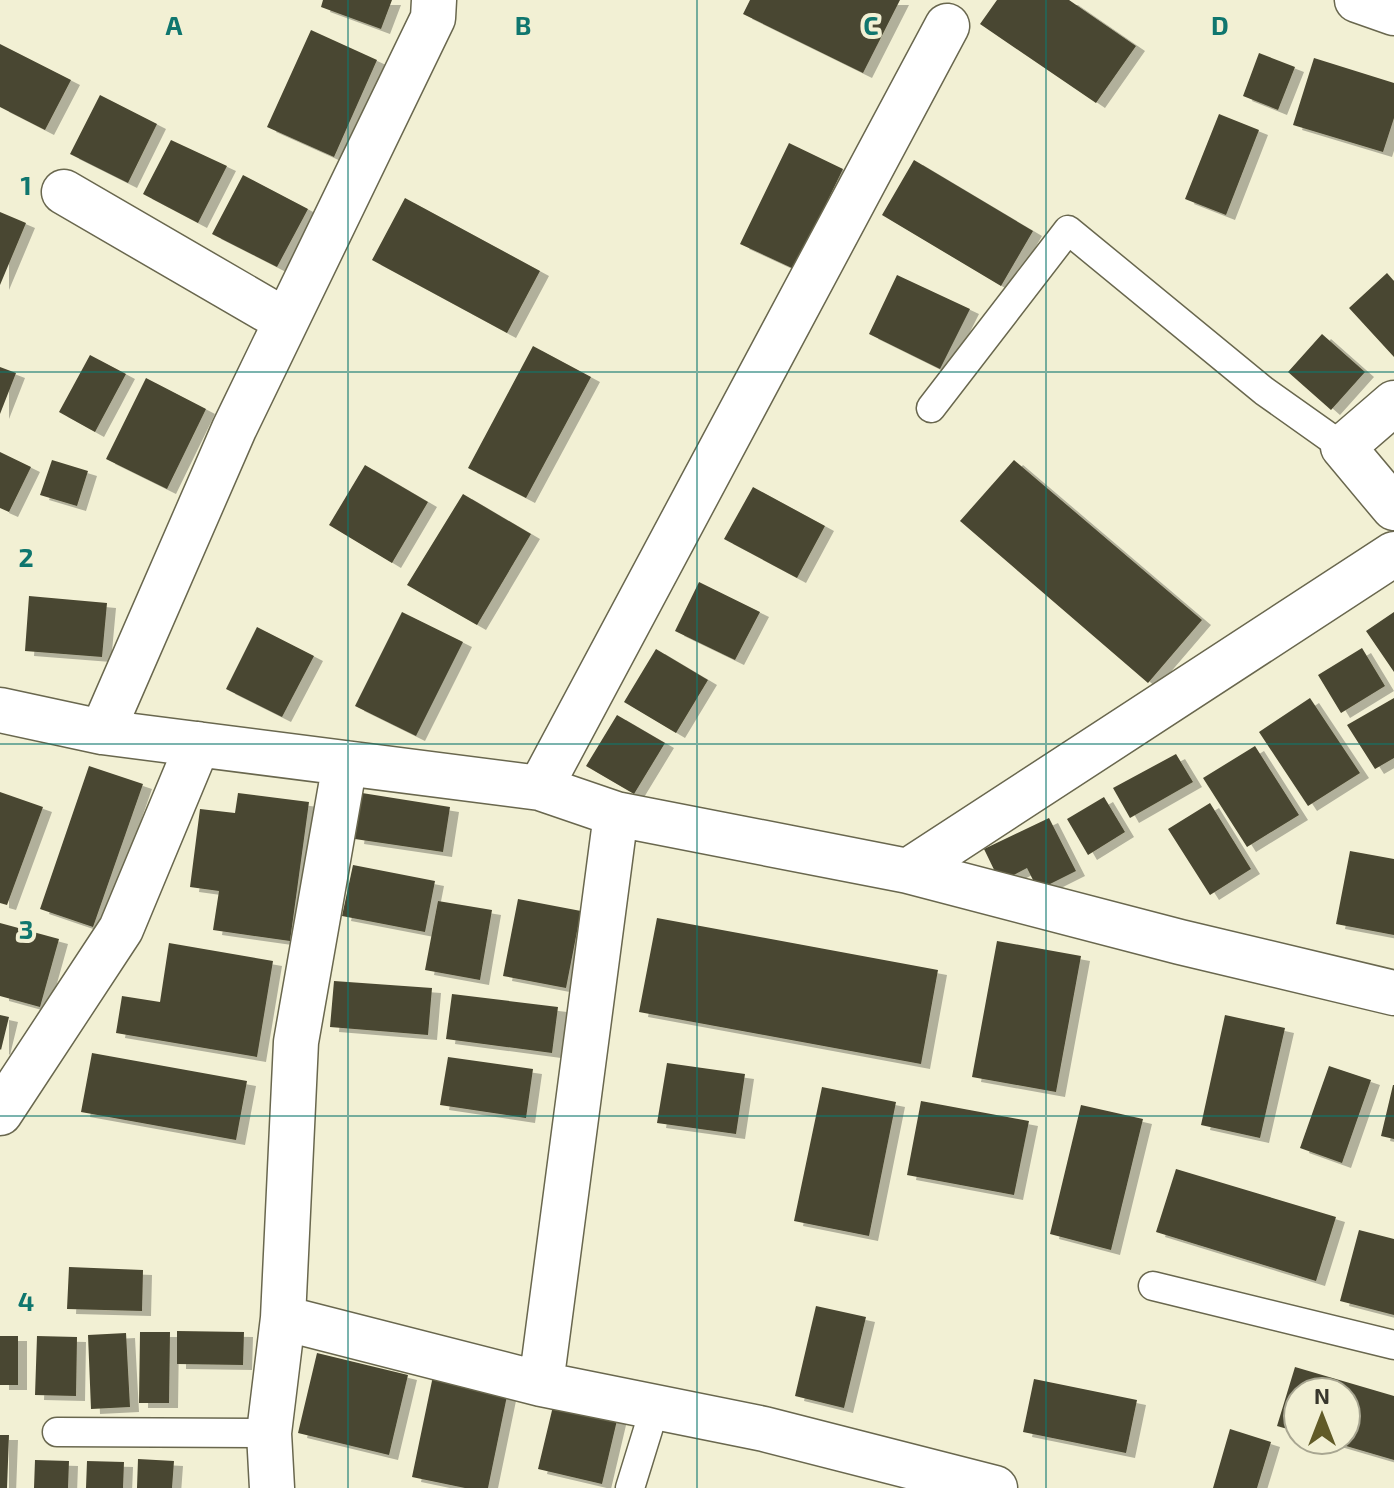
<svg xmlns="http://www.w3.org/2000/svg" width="1394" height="1488" font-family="'Exo 2',sans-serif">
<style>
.building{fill:#4a4730;filter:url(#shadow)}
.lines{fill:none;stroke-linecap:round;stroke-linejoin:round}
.service-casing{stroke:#69674e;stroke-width:31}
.minor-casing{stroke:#69674e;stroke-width:47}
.service{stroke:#fff;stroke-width:28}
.minor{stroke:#fff;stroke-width:44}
.grid{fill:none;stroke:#0f766e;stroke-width:2;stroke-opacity:0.55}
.grid-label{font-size:26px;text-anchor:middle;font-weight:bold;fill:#0f766e;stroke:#f2f0d4;stroke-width:8;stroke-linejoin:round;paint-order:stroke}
</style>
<defs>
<filter id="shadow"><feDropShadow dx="9" dy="5" stdDeviation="0" flood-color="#0004"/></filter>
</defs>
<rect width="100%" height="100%" fill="#f2f0d4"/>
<!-- building -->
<path class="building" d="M323,0H392L381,29L321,7Z
M750,0H900L863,73L743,14Z
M997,0H1069L1136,46L1096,103L980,24Z
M311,30L377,60L334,157L267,127Z
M0,44L71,80L45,130L0,107Z
M1259,53L1295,67L1278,110L1243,96Z
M1314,58L1394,83V118L1383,152L1293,125Z
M100,95L157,124L128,183L70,154Z
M1219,114L1259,130L1226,215L1185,199Z
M171,140L227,166L198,223L143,194Z
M789,143L843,169L794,269L740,244Z
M914,160L1033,231L1001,286L882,215Z
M243,175L308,209L277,267L212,234Z
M405,198L540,271L507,333L372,260Z
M0,212L26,223L0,285Z
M1387,273L1394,281V357L1349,308Z
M897,275L970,309L940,369L869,334Z
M1322,334L1365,372L1331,410L1288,372Z
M533,346L591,377L526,498L468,468Z
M90,355L126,374L95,432L59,412Z
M0,367L16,373L0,414Z
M146,378L206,409L167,489L106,459Z
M0,452L31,467L9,512L0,508Z
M52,460L88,471L77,506L40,495Z
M1014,460L1202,620L1148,683L960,521Z
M365,465L428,502L392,563L329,525Z
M753,487L825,526L797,578L724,539Z
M463,494L531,534L477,625L407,585Z
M699,582L760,612L735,660L675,631Z
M29,596L107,603L102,657L25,651Z
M402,612L463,642L416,736L355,706Z
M1394,612V672L1366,631Z
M257,627L314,656L282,717L226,689Z
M1362,648L1385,686L1341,713L1318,675Z
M656,649L708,680L676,733L624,702Z
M1310,698L1360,773L1308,806L1259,732Z
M1394,698V758L1375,769L1347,725Z
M617,715L665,743L634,794L586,766Z
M1255,746L1299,815L1247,847L1203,778Z
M1176,754L1193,782L1130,818L1113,788Z
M89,766L143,784L93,927L40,909Z
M0,792L43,807L7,905L0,903Z
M238,793L309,802L290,941L213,930L219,891L190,887L200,809L235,813Z
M362,793L450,807L443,852L355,839Z
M1104,797L1125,832L1088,855L1067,819Z
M1210,803L1251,869L1210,895L1168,829Z
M1049,818L1076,871L1038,890L1027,868L1000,882L984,849Z
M1350,851L1394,859V935L1336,924Z
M353,865L435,881L425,932L342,916Z
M518,899L581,911L566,988L503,976Z
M438,901L492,910L480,980L425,970Z
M657,918L938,970L921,1064L639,1012Z
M0,923L59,939L40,1007L0,996Z
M997,941L1081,956L1056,1092L972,1077Z
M169,943L273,961L257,1057L116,1033L122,996L160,1002Z
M334,981L432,988L428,1035L330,1027Z
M452,994L558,1007L552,1053L446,1039Z
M0,1015L9,1017L1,1050L0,1049Z
M1225,1015L1285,1028L1260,1138L1201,1125Z
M92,1053L247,1081L236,1140L81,1112Z
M448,1057L533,1069L526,1118L440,1105Z
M667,1063L745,1074L736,1134L657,1123Z
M1329,1066L1371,1080L1342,1163L1300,1148Z
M1393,1085H1394V1139L1381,1136Z
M822,1087L896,1102L869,1236L794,1221Z
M921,1101L1029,1121L1014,1195L907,1175Z
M1081,1105L1143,1119L1111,1250L1050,1234Z
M1176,1169L1336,1217L1316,1281L1156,1232Z
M1359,1230L1394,1239V1315L1340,1301Z
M69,1267L143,1270L142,1311L67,1309Z
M816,1306L866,1317L844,1408L795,1396Z
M177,1331L244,1332L243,1365L177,1364Z
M140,1332H170L169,1403H139Z
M126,1333L130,1407L91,1409L88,1335Z
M0,1336H18V1385H0Z
M37,1336L77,1337L76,1396L35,1395Z
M317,1353L408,1375L389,1455L298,1433Z
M1295,1367L1394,1396V1460L1329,1441L1346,1440V1392H1298V1432L1277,1426Z
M433,1376L508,1391L488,1488H465L412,1477Z
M1034,1379L1137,1400L1126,1453L1023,1432Z
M554,1402L618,1416L602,1484L538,1469Z
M1230,1429L1271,1442L1257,1488H1213Z
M0,1435H9L7,1488H0Z
M138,1459L174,1461L172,1488H137Z
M35,1460L69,1461L68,1488H34Z
M87,1461L124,1462L123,1488H86Z"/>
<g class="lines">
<!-- service casing -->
<g class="service-casing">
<path id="service" d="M931,408L1068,230L1264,391L1343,447
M1153,1286L1394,1345
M57,1432L269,1433
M630,1488L655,1407"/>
</g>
<!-- minor casing -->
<g class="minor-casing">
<path id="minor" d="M434,0L433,18L234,429L102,732L540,788L616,814L908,871L1180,942L1394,993
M1357,0L1394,13
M64,192L286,321
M1394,403L1343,447L1394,508
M0,710L102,732
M540,788L947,26
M908,871L1394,554
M0,1113L121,929L198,744
M283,1318L541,1384L764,1429L995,1488
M541,1384L616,814
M272,1488L269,1433L283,1318L296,1042L345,763"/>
</g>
<!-- service -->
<use href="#service" class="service"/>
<!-- minor -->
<use href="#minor" class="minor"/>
</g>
<!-- grid -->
<path class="grid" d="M348,0V1488M697,0V1488M1046,0V1488M0,372H1394M0,744H1394M0,1116H1394"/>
<g class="grid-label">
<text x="174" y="35">A</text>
<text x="523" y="35">B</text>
<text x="871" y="35">C</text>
<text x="1220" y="35">D</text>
<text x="26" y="195">1</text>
<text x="26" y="567">2</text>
<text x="26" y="939">3</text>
<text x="26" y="1311">4</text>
</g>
<!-- north arrow -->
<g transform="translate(1322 1416)"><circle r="38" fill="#f2f0d4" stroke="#a8a691" stroke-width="2"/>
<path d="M0-6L14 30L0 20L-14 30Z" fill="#615b27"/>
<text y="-12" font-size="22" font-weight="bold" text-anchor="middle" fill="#38372c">N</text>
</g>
</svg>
